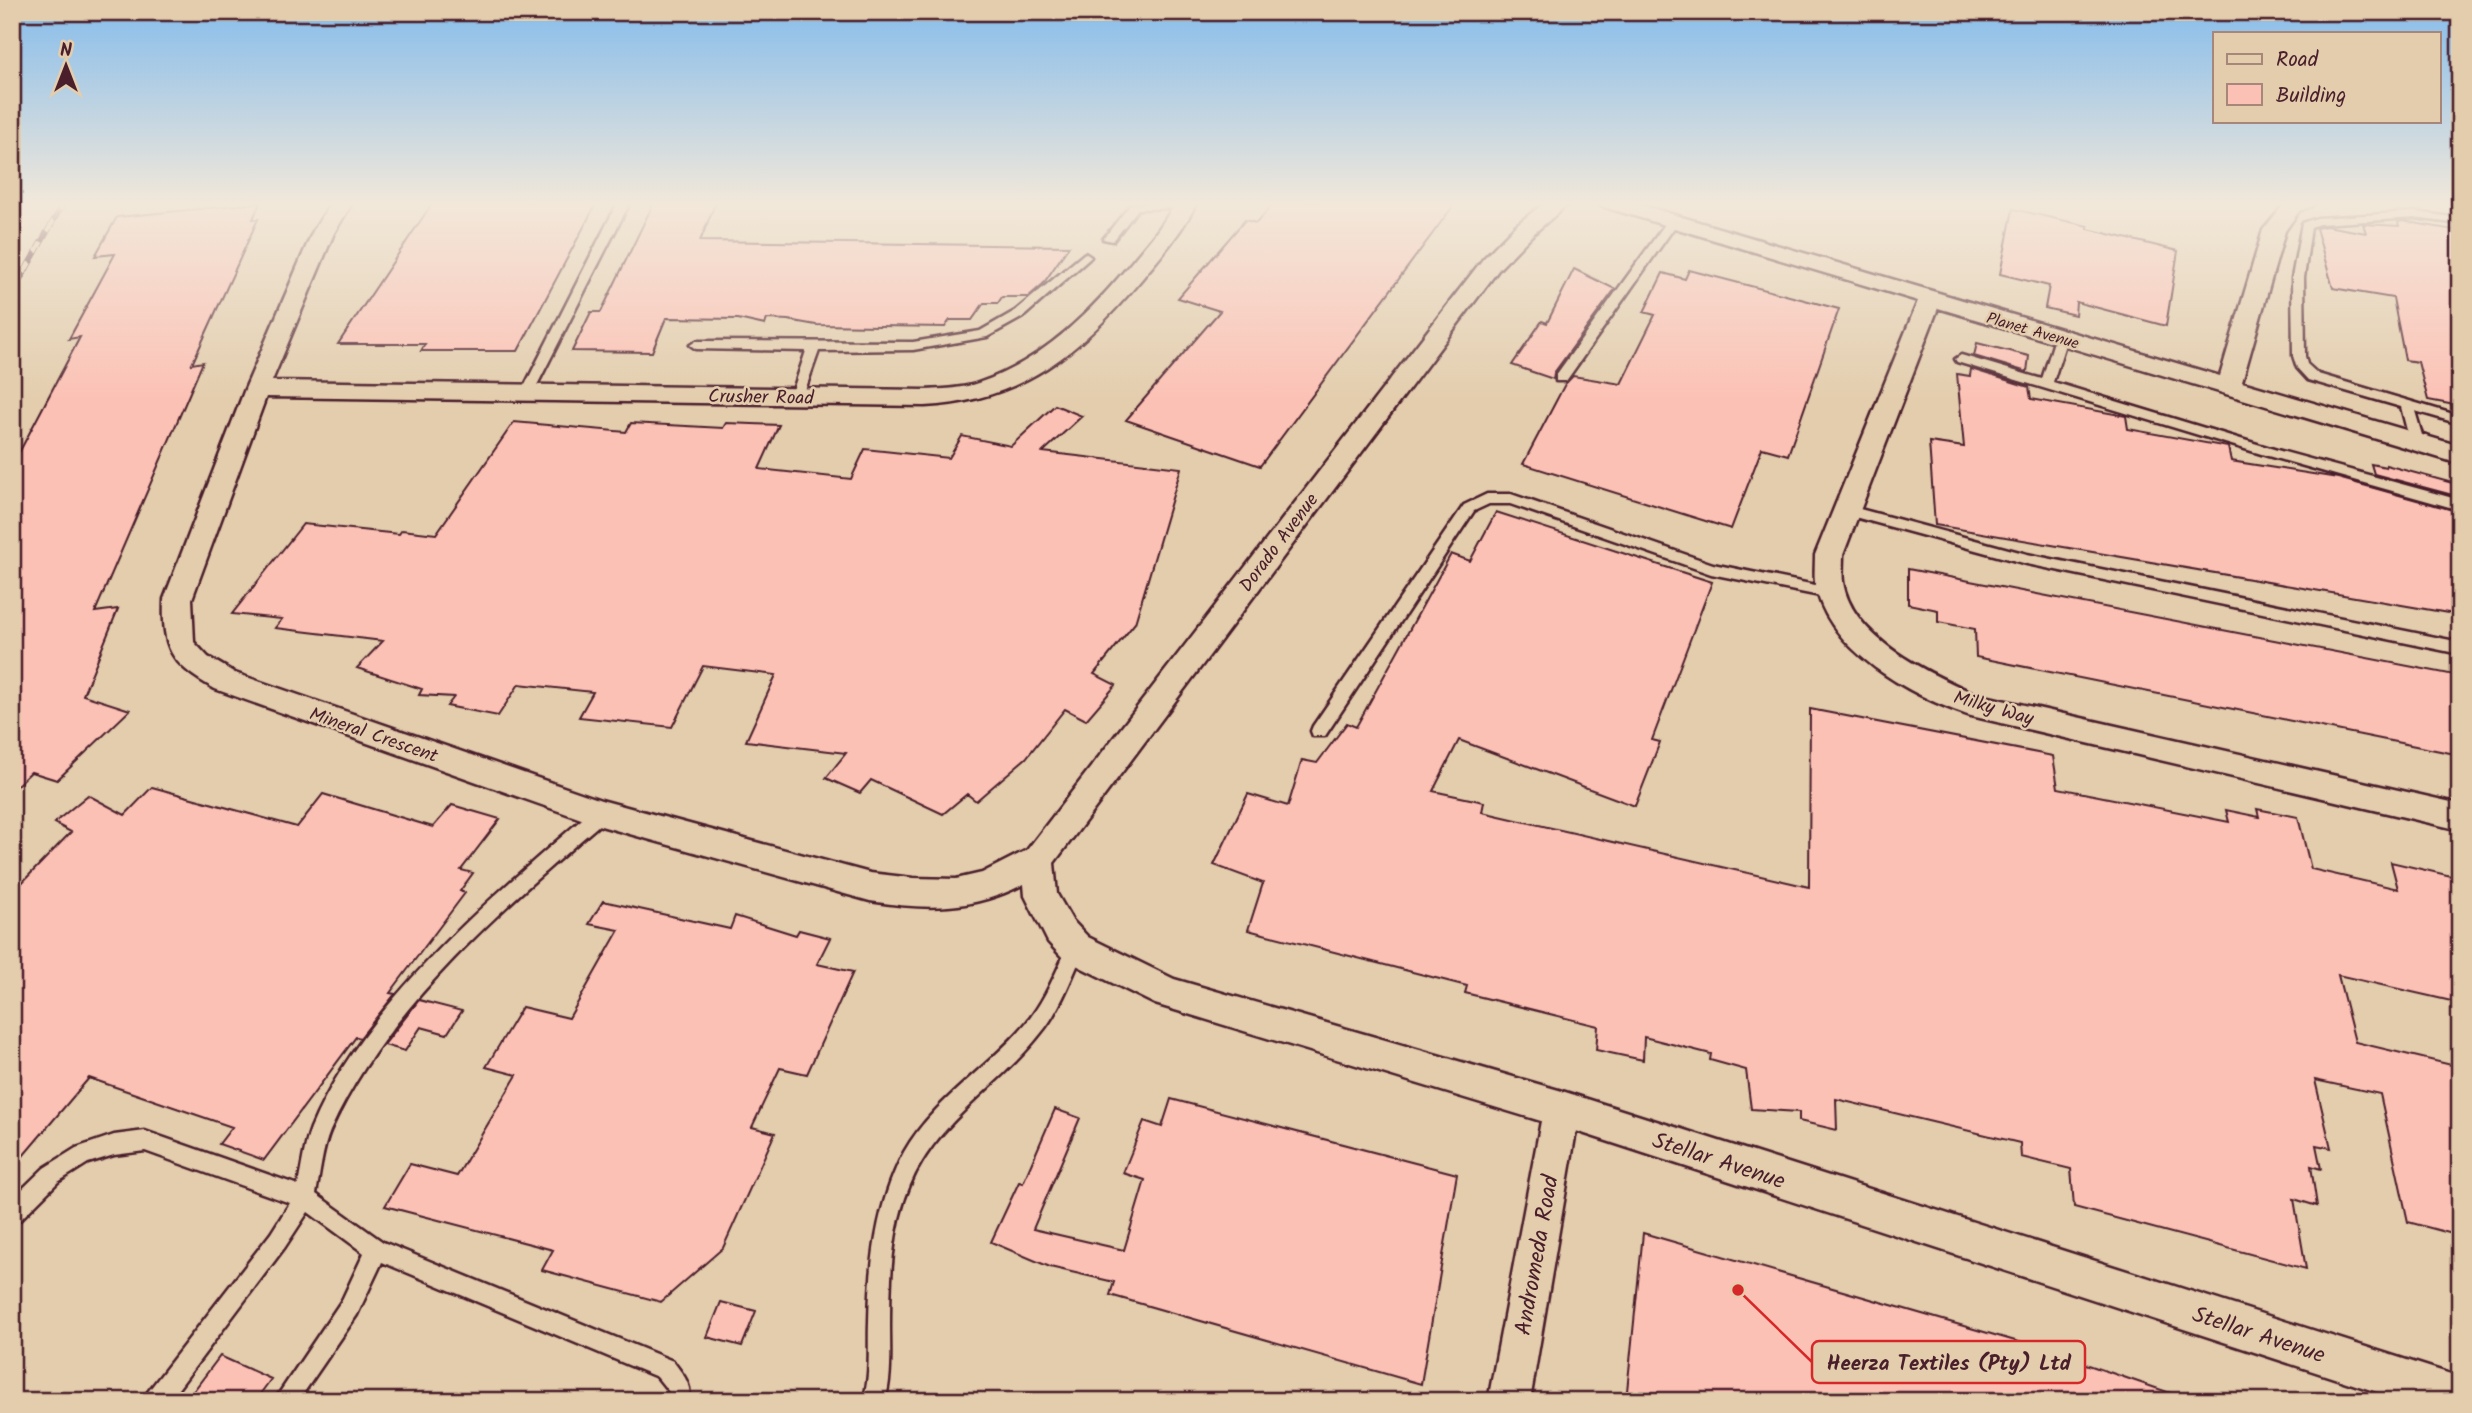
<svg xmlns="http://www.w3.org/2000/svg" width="2472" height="1413" font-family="Kalam,sans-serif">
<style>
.building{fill:#fcc1b5;stroke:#4a1f2b;stroke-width:2}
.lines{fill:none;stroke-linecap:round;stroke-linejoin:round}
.lane-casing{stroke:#4a1f2b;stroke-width:5}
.street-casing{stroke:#4a1f2b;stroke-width:5}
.lane{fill:#e3cdad;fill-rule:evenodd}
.street{fill:#e3cdad;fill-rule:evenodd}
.rail-casing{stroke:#4a1f2b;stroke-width:6}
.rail{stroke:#e3cdad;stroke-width:4.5;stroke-dasharray:12;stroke-linecap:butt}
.labels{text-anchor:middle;stroke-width:5;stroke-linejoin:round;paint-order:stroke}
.far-street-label{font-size:16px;fill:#4a1f2b;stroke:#e3cdad}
.street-label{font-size:19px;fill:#4a1f2b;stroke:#e3cdad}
.near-street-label{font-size:23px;fill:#4a1f2b;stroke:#e3cdad}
.leader{fill:none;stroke:#d62828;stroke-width:2.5}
.callout-dot{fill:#d62828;stroke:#e3cdad;stroke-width:2.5}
.callout{fill:#e3cdad;stroke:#d62828;stroke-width:2.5}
.callout-label{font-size:21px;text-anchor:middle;font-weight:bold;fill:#4a1f2b}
</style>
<rect width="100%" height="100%" fill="#e3cdad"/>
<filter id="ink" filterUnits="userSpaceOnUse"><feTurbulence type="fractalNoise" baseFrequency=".0143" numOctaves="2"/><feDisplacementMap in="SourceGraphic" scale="14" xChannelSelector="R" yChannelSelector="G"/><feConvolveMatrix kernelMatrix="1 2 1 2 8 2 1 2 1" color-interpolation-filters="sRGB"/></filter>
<g filter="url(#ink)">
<!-- building -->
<path class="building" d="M433,202H597L518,351H421L425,344H338Z
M654,202H716L700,241L1069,246L1043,284L1028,297H1002L998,303H984L972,320H950L945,327L816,325L788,320L767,319L765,325L738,319L666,318L652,352L572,351L591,312H601Z
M1275,202H1456L1260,466L1126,420L1220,311L1178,298L1245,220L1256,223Z
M260,203L253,219H258L192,364L203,362L95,612L118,609L83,695L130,710L57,780L31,772L12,790V466L80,337L69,339L115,254L95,256L117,217Z
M2013,209L2088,226V229L2178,251L2166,326L2076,302L2075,315L2045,308L2049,286L2000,274Z
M2402,221L2460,231V406L2428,400L2418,362L2405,360L2393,298L2333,288L2316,228L2326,226L2366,233L2363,224L2399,226L2398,222Z
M1574,269L1615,289L1554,373L1553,379L1512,365L1542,321L1547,323Z
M1689,270L1839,309L1788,455L1762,448L1731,529L1523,464L1565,384L1573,376L1621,384L1655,315L1644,312L1663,273L1685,279Z
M1977,343L2029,356L2027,372L1974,356Z
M1971,369L2029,387L2031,399L2126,416L2128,429L2228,447L2231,461L2338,478L2460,512V615L1935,525L1929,442L1964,447L1957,374L1970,376Z
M1055,405L1082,416L1043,452L1181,468L1135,623L1094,674L1116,685L1086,720L1065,709L1026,758L976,801L967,794L943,814L871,780L860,793L826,778L846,753L746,741L776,675L703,666L672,727L579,717L593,692L519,684L498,716L447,706L454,697L419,695L422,689L357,668L383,641L275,628L282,619L232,614L303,524L399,534L402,530L436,534L514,422L626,432L631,423L723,428L726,423L779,425L759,469L851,479L865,449L949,458L962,436L1011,446Z
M2371,464L2386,467V465L2460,485V497L2374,474Z
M1496,512L1712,582L1652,740L1660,742L1635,806L1459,740L1433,791L1484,802L1482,812L1809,887L1810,709L2053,756L2058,788L2229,822L2226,810L2259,817L2257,809L2298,817L2311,869L2398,889L2391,862L2460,878V1003L2338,975L2355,1042L2460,1067V1236L2408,1222L2380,1094L2315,1080L2331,1148L2316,1145L2321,1169L2311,1166L2317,1206L2294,1199L2306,1269L2074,1207L2071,1169L2021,1157L2020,1143L1836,1099L1837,1130L1799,1121V1112L1751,1109L1746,1070L1710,1060L1711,1054L1644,1037L1643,1060L1596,1050L1598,1026L1465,993L1467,986L1248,930L1263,883L1214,865L1248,794L1288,806L1302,760L1317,763L1347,723L1356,727L1451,554L1470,561Z
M1908,569L2460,676V755L1976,657L1975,629L1938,622V610L1908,604Z
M152,787L297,827L323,794L433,827L452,805L500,819L461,870L473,873L460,891L465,893L390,993L395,994L360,1038L356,1037L264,1160L219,1144L232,1127L89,1078L12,1169V893L71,832L54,823L88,795L125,815Z
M603,901L730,929L735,916L796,935L799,930L830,938L817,964L853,972L807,1074L780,1068L752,1127L775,1133L723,1248L661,1302L542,1270L553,1250L385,1206L410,1164L457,1176L517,1075L486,1067L522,1007L569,1018L619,930L589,924Z
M419,1000L462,1011L447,1034L421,1027L405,1051L384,1045Z
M1171,1099L1457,1174L1421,1384L1110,1295L1114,1282L1050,1267L991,1242L1019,1182L1023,1183L1055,1109L1080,1118L1033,1229L1124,1250L1145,1180L1123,1173L1144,1121L1162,1127Z
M1643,1233L2036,1347L2182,1397V1401H1626Z
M721,1302L756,1311L742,1346L707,1337Z
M220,1356L271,1379L255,1401H186Z"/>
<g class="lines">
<!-- lane casing -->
<g class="lane-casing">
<path id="lane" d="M618,202H630L533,393L527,397L522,396L521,393Z
M1187,202L1191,205L1185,208L1138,209L1113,241L1103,239L1131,204Z
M2414,212L2460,218V224L2414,218L2319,224L2311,227L2304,278L2305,356L2307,364L2318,374L2460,416V424L2415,411L2424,442L2417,446L2410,442L2401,407L2308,380L2297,368L2293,356L2292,278L2302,223L2317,218Z
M1672,219L1678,222L1566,381H1556V375L1668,220Z
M1085,253L1091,257L1089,259L1023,317L987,337L913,350L819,351L803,396L797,400L791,396L806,351L696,349L690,345L696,341L913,342L980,331L1015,311Z
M2061,334L2067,338L2053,382L2277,450L2460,500V510L2268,456L1957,362L1955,359L1961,355L2042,379L2055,338Z
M1487,494H1511L1713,564L1830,588L1837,593L1830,598L1711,574L1510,504H1489L1474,511L1325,736H1313L1311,731L1313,726L1464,505Z
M1845,505L2027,554L2460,642V654L2027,564L1840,513L1838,510L1840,507Z
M601,806L607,808L609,813L607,818C506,905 385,1008 330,1131C322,1150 320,1174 316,1194L383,1242L673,1361C683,1375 692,1383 689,1401H667L669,1392L657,1377L382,1262L357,1315L298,1401H274L342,1300L364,1253L308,1212L285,1247L169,1401H144L147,1393L271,1233L290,1203L145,1151L114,1155L88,1163L58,1182L19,1221L12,1224V1199L44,1168L76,1148L114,1135L145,1131L298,1185C302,1167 304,1146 311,1128C362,1005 495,894 595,808Z
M1076,940L1082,942L1085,948C1072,976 1061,1009 1041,1033C999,1087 937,1120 910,1185C891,1229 890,1280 890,1327C890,1352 892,1377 885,1401H863C871,1375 868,1349 869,1322C870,1264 876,1205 904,1152C934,1099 989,1068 1027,1022C1046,999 1057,969 1070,942Z"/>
</g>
<!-- street casing -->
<g class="street-casing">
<path id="street" d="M331,202H353L334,233L272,381L925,390C942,389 961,389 978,383C1043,361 1092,311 1135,258C1150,240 1165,223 1175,202H1197C1183,231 1161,256 1140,281C1080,352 1022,401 925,406L266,397L192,599L194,642L208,657L235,673L601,800L870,873L913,878L956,879L982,873L1027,850L1483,259L1516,225L1546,202H1570L1532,235L1499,269L1054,863L1057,894L1072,920L1088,937L1174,979L1562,1091L2460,1377V1401H2405L1576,1131L1530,1401H1488L1541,1121L1155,1004L1064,959L1048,942L1025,896L1024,884C973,911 925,910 870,901L601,826L215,689C171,664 162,650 164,599L245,389L312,233Z
M1597,202H1631L2220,376L2263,230L2285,203L2316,202L2312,206L2299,211L2285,231L2242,382L2460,446V464L1938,308L1843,555C1843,564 1842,574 1843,582C1852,639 1930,674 1976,694L2460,804V830L1971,716C1913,697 1825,650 1815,582C1814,574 1815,564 1815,555L1918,301L1601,206Z"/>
</g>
<!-- lane -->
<use href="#lane" class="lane"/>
<!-- street -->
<use href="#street" class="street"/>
<!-- rail casing -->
<g class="rail-casing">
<path id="rail" d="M12,294L64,202"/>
</g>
<!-- rail -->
<use href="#rail" class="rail"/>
</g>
</g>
<!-- sky -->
<linearGradient id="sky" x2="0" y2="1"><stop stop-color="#85bceb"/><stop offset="0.51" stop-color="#f2e8da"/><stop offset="1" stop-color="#f2e8da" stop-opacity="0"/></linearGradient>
<rect width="2472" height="400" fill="url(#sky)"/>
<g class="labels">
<!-- far-street labels -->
<g class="far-street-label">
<text transform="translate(2033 330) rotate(16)" y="6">Planet Avenue</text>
</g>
<!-- street labels -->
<g class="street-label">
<text transform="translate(761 396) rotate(1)" y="7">Crusher Road</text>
<text transform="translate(1278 542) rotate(-53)" y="7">Dorado Avenue</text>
<text transform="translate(1994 707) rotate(16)" y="7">Milky Way</text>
<text transform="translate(374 734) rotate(19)" y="7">Mineral Crescent</text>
</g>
<!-- near-street labels -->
<g class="near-street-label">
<text transform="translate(1719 1160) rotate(18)" y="8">Stellar Avenue</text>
<text transform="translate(1536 1255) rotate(-80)" y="8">Andromeda Road</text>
<text transform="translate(2259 1334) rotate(18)" y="8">Stellar Avenue</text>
</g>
</g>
<!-- callouts -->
<path class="leader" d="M1738 1290L1812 1362"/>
<circle class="callout-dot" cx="1738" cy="1290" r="7"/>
<rect class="callout" x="1812" y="1341" width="273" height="42" rx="7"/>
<g class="callout-label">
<text x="1949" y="1370">Heerza Textiles (Pty) Ltd</text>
</g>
<!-- margin -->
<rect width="2472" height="1413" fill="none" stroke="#e3cdad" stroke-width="42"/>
<rect x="21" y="21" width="2430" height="1371" fill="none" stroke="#4a1f2b" stroke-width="2.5" filter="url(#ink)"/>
<!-- legend -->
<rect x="2213" y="32" width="228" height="91" fill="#e3cdad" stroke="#a68779" stroke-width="2"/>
<rect x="2227" y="54" width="35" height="10" fill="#e3cdad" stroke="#a68779" stroke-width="2"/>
<text x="2276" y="66" font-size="21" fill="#4a1f2b">Road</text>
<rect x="2227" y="84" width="35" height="21" fill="#fcc1b5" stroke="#a68779" stroke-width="2"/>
<text x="2276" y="102" font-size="21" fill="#4a1f2b">Building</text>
<!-- north arrow -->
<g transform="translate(66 66)" stroke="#e3cdad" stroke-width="5" paint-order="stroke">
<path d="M0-5L12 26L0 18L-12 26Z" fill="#4a1f2b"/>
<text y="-10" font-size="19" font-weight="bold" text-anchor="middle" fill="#4a1f2b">N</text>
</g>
</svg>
